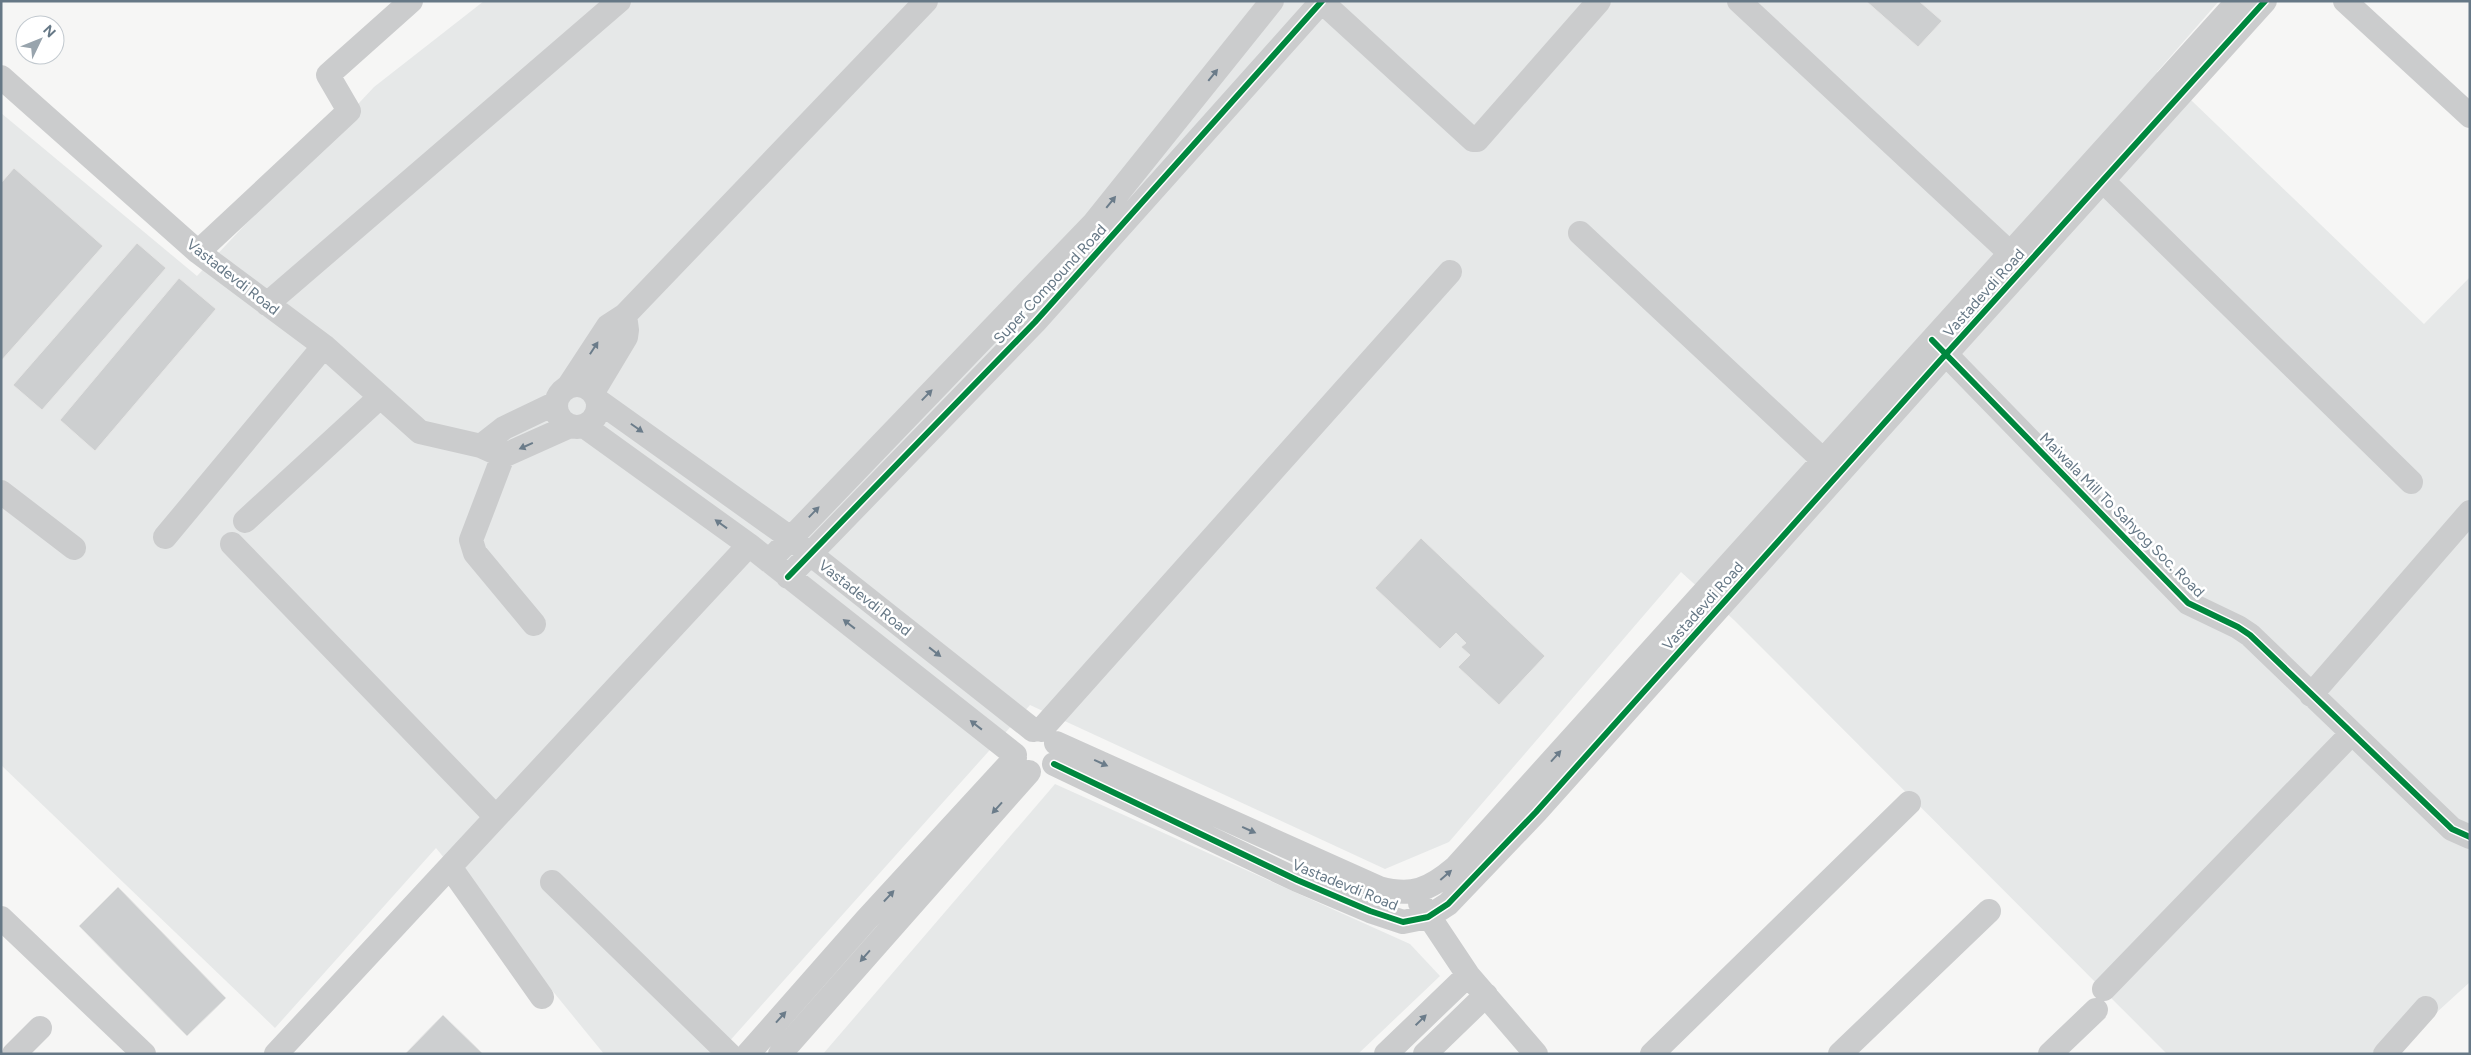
<svg xmlns="http://www.w3.org/2000/svg" width="2471" height="1055" font-family="Figtree,sans-serif">
<style>
.built{fill:#e6e8e8}
.building{fill:#cdcfd0;stroke:#e6e6e5}
.lines{fill:none;stroke-linecap:round;stroke-linejoin:round}
.minor{stroke:#cbcccd;stroke-width:24}
.cycleway-casing{stroke:#fff;stroke-width:9}
.cycleway{stroke:#00873e;stroke-width:6}
.oneway{fill:#6b7c8a}
.labels{text-anchor:middle;stroke-width:5;stroke-linejoin:round;paint-order:stroke}
.street-label{font-size:15px;fill:#667886;stroke:#fff}
</style>
<rect width="100%" height="100%" fill="#f6f6f5"/>
<!-- built -->
<path class="built" d="M484,1H2219L2157,72L2192,101L2424,324L2470,277V982L2391,1054H2167L1734,620L1681,572L1449,842L1385,869L1030,705L718,1054H604L436,848L275,1028L1,765V113L197,276L374,87Z
M1055,784L1410,944L1440,976L1358,1054H823Z"/>
<!-- building -->
<path class="building" d="M1866,1H1919L1942,21L1918,47Z
M14,168L103,246L1,361V183Z
M137,243L166,268L42,410L13,385Z
M179,278L216,309L95,451L60,420Z
M1421,538L1545,656L1499,705L1458,667L1470,655L1461,647L1466,643L1456,633L1440,649L1375,588Z
M118,887L226,998L187,1036L79,926Z
M443,1015L483,1054H405Z"/>
<g class="lines">
<!-- minor -->
<path class="minor" d="M1321,1L1473,140H1477L1599,1
M1739,1L2010,253
M2345,1L2470,116
M1,77L198,252L324,346L420,432L481,446L503,456L570,426
M2102,180L2411,482
M1580,233L1824,461
M198,252L349,111L328,75L411,1
M267,304L619,1
M1934,342L2188,603L2238,627L2250,635L2452,829L2470,837
M556 406a21 21 0 1 1 42 0a21 21 0 1 1-42 0Z
M568,387L608,326L625,315L926,1
M593,392L626,337L627,330L625,315
M597,400L789,537L1033,730
M584,426L749,545L1015,755
M481,446L504,428L556,403
M503,456L471,540L475,553L534,624
M1,492L74,548
M245,521L380,397
M165,537L324,346
M232,544L496,817
M769,561L1094,223L1272,1
M788,577L1035,322L1322,1
M2311,695L2470,512
M1041,730L1450,272
M1056,743L1379,888C1412,897 1429,890 1455,868L2238,1
M1054,764L1297,880L1370,911L1403,922L1428,917L1448,904L1536,812L1946,354L2265,1
M450,867L542,997
M552,882L729,1054
M1420,903L1468,975L1536,1054
M1,918L144,1054
M2104,989L2352,733
M14,1054L40,1028
M276,1054L749,545
M748,1054L866,920L1015,758
M780,1054L1029,772
M1386,1054L1468,975
M1425,1054L1486,995
M1652,1054L1909,803
M1840,1054L1989,911
M2050,1054L2096,1010
M2385,1054L2426,1008"/>
<!-- cycleway casing -->
<g class="cycleway-casing">
<path id="cycleway" d="M1932,340L2188,603L2238,627L2250,635L2452,829L2470,837
M788,577L1035,322L1322,1
M1054,764L1297,880L1370,911L1403,922L1428,917L1448,904L1536,812L1946,354L2265,1"/>
</g>
<!-- cycleway -->
<use href="#cycleway" class="cycleway"/>
</g>
<!-- one-way arrows -->
<defs><path id="oneway-solid" d="M-6-.8H1V-3.2L6.5 0L1 3.2V.8H-6Z" transform="scale(1.25)"/></defs>
<g class="oneway">
<use href="#oneway-solid" transform="translate(1213 75) rotate(-51)"/>
<use href="#oneway-solid" transform="translate(1111 202) rotate(-51)"/>
<use href="#oneway-solid" transform="translate(594 348) rotate(-57)"/>
<use href="#oneway-solid" transform="translate(927 395) rotate(-46)"/>
<use href="#oneway-solid" transform="translate(637 428) rotate(35)"/>
<use href="#oneway-solid" transform="translate(526 446) rotate(156)"/>
<use href="#oneway-solid" transform="translate(814 512) rotate(-46)"/>
<use href="#oneway-solid" transform="translate(721 524) rotate(-144)"/>
<use href="#oneway-solid" transform="translate(849 624) rotate(-142)"/>
<use href="#oneway-solid" transform="translate(935 652) rotate(38)"/>
<use href="#oneway-solid" transform="translate(976 725) rotate(-142)"/>
<use href="#oneway-solid" transform="translate(1556 756) rotate(-48)"/>
<use href="#oneway-solid" transform="translate(1101 763) rotate(24)"/>
<use href="#oneway-solid" transform="translate(997 808) rotate(132)"/>
<use href="#oneway-solid" transform="translate(1249 830) rotate(24)"/>
<use href="#oneway-solid" transform="translate(1446 875) rotate(-41)"/>
<use href="#oneway-solid" transform="translate(889 896) rotate(-47)"/>
<use href="#oneway-solid" transform="translate(865 956) rotate(131)"/>
<use href="#oneway-solid" transform="translate(781 1017) rotate(-48)"/>
<use href="#oneway-solid" transform="translate(1421 1020) rotate(-44)"/>
</g>
<g class="labels">
<!-- street labels -->
<g class="street-label">
<text transform="translate(233 277) rotate(38)" y="5">Vastadevdi Road</text>
<text transform="translate(1050 284) rotate(-47)" y="5">Super Compound Road</text>
<text transform="translate(1984 293) rotate(-48)" y="5">Vastadevdi Road</text>
<text transform="translate(2122 515) rotate(45)" y="5">Maiwala Mill To Sahyog Soc. Road</text>
<text transform="translate(865 598) rotate(38)" y="5">Vastadevdi Road</text>
<text transform="translate(1703 606) rotate(-48)" y="5">Vastadevdi Road</text>
<text transform="translate(1345 885) rotate(22)" y="5">Vastadevdi Road</text>
</g>
</g>
<!-- border -->
<rect width="2471" height="1055" fill="none" stroke="#667886" stroke-width="5"/>
<!-- north arrow -->
<g transform="translate(40 40) rotate(47)"><circle r="24" fill="#ffffff" stroke="#c2c9cf"/>
<path d="M0-4L9 19L0 12L-9 19Z" fill="#98a4ad"/>
<text y="-8" font-size="14" font-weight="bold" text-anchor="middle" fill="#667886">N</text>
</g>
</svg>
